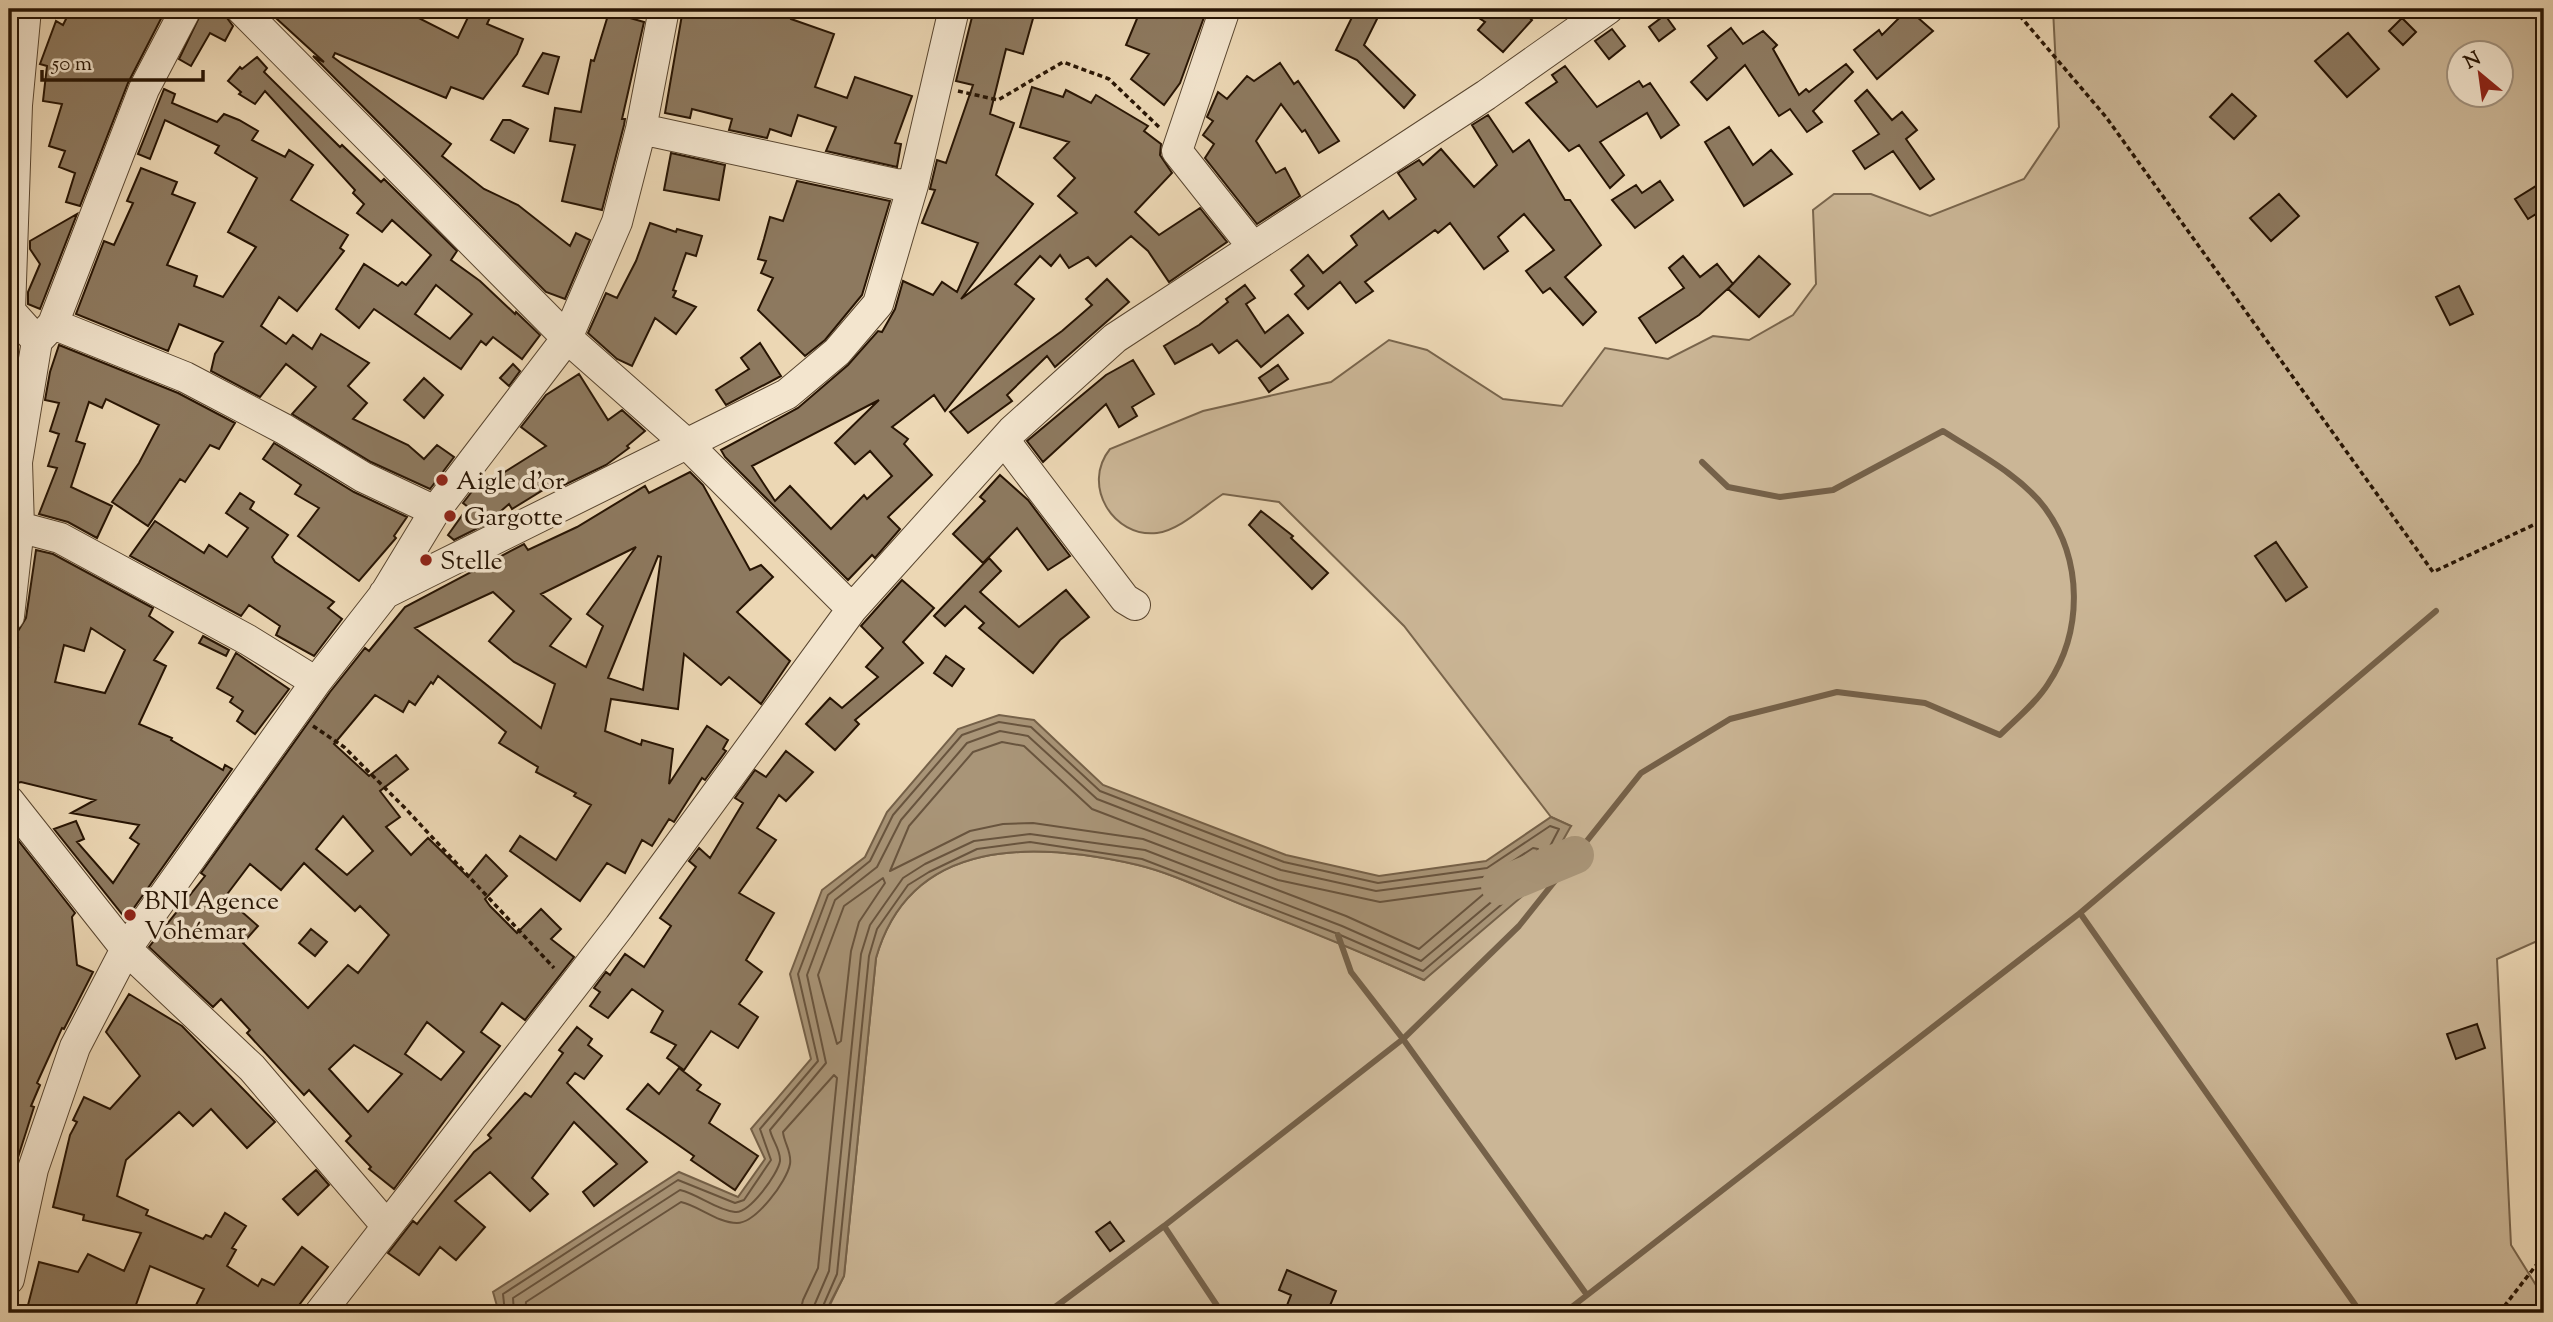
<svg xmlns="http://www.w3.org/2000/svg" width="2553" height="1322" font-family="'Sorts Mill Goudy',serif">
<style>
.green{fill:#cbb696;stroke:#79654c;stroke-width:2;fill-rule:evenodd}
.water{fill:#a99578;stroke:#756149;stroke-width:2}
.lines{fill:none;stroke-linecap:round;stroke-linejoin:round}
.shore{stroke:#68543e;stroke-width:2}
.stream{stroke:#756149;stroke-width:6}
.river{stroke:#a99578;stroke-width:38}
.building{fill:#8d795f;stroke:#271403;stroke-width:2;fill-rule:evenodd}
.minor-casing{stroke:#58452f;stroke-width:32}
.path{stroke:#271403;stroke-width:3.5;stroke-dasharray:5 3.5;stroke-linecap:butt}
.minor{stroke:#f3e5ce;stroke-width:30}
.poi-dot{fill:#8f2418;stroke:#f3e5ce;stroke-width:2.5}
.labels{text-anchor:middle;stroke-width:7;stroke-linejoin:round;paint-order:stroke}
.poi-label{font-size:26px;fill:#271403;stroke:#f3e5ce;text-anchor:start}
</style>
<rect width="100%" height="100%" fill="#ecd7b4"/>
<filter id="stains"><feTurbulence type="fractalNoise" baseFrequency=".00286" numOctaves="4"/><feColorMatrix values="0 0 0 0 .2 0 0 0 0 .09 0 0 0 0 .02 0 0 0 .5 -.17"/></filter>
<radialGradient id="worn" r=".72"><stop offset=".6" stop-color="#630" stop-opacity="0"/><stop offset="1" stop-color="#630" stop-opacity=".3"/></radialGradient>
<!-- green -->
<path class="green" d="M2053,9H2544V938L2497,959L2511,1245L2544,1298V1313H826L844,1276L876,958C911,835 1037,842 1138,865C1175,874 1212,893 1248,907C1307,929 1366,954 1424,980L1571,826L1551,817L1404,626L1279,502L1223,494C1204,506 1180,530 1157,533C1113,538 1081,485 1110,449L1203,411L1331,382L1389,340L1427,350L1503,399L1562,406L1605,348L1668,359L1713,336L1749,340L1793,315L1816,284L1813,210L1834,194H1871L1930,216L2024,179L2059,127ZM2458,52H2500V94H2458Z"/>
<!-- water -->
<path class="water" d="M999,715L1034,720L1103,785L1286,855L1379,876L1486,861L1551,817L1571,826L1540,881L1424,980C1366,954 1307,930 1248,907C1212,893 1175,874 1138,865C1037,842 911,835 876,958L844,1276L825,1313H499L493,1292L679,1172L738,1197L765,1159L751,1129L811,1059L790,974L822,890L865,857L887,812L958,729Z"/>
<g class="lines">
<!-- shore -->
<path class="shore" d="M1002,742L1024,746L1092,809L1278,880L1380,902L1482,888L1486,892L1419,949L1346,916L1143,839L1033,823L1003,824L970,831L890,871L909,826L973,752Z
M883,878L885,883L859,922L851,951L841,1041L837,1044L818,975L844,906Z
M505,1313L503,1294L678,1180L735,1203L744,1200L771,1160L760,1129L818,1061L798,974L828,895L870,861L893,815L962,735L999,722L1031,727L1100,791L1284,862L1378,883L1487,868L1550,826L1559,829L1534,877L1423,971L1338,934L1142,859L1030,842L977,849L929,872L908,885L877,929L869,956L837,1274L820,1313
M514,1313L513,1298L680,1190C698,1194 716,1210 735,1212C749,1214 778,1174 780,1161C781,1150 772,1140 770,1130L826,1063L807,975L835,900L877,867L901,820L967,743L1000,731L1028,736L1097,799L1281,870L1376,891L1490,876L1533,848L1538,849L1527,872L1421,961L1342,926L1145,850L1030,834L974,841L925,864L903,878L870,925L861,954L829,1271L811,1313
M525,1313L526,1302L681,1202C699,1206 718,1223 737,1223C756,1223 787,1181 790,1164C792,1152 784,1143 783,1132L834,1075L837,1078L818,1268L803,1300L800,1313"/>
<!-- stream -->
<path class="stream" d="M2080,913L2361,1313
M1338,935L1351,972L1403,1039L1587,1295
M1164,1226L1403,1039L1519,926L1641,773L1730,719L1837,692L1925,703L2000,735C2016,719 2036,703 2048,684C2083,631 2083,560 2045,508C2020,475 1977,453 1943,431L1833,490L1780,497L1728,487L1702,462
M1047,1313L1164,1226L1222,1313
M1564,1313L2080,913L2436,611"/>
<!-- river -->
<path class="river" d="M1500,886L1575,855"/>
</g>
<!-- building -->
<path class="building" d="M71,9H166L128,83L80,206L66,202L75,173L59,167L65,151L49,146L62,104L43,101L47,66L40,64L56,21L63,25Z
M203,9H214L224,14L233,26L225,41L210,33L191,66L179,59Z
M266,9H401L458,38L472,9H494L487,24L523,39L517,54L483,99L451,87L446,98L335,53L333,57L451,144L442,156L484,189L518,205L570,246L576,233L590,240L565,299L546,292L313,56L324,62Z
M683,9H793L791,19L834,34L815,87L847,98L855,77L912,96L895,143L901,144L897,167L826,151L836,127L798,115L791,136L770,129L767,138L729,130L732,119L692,109L690,118L665,113Z
M974,9H1011L1034,15L1023,54L1006,49L990,114L1014,123L996,175L1033,204L961,299L1077,213L1058,196L1075,178L1054,158L1069,142L1020,127L1032,87L1063,97L1066,90L1091,103L1096,95L1148,126L1144,131L1161,144L1160,155L1172,173L1135,212L1159,235L1200,208L1227,242L1169,282L1148,251L1131,236L1096,266L1088,257L1069,268L1060,255L1051,266L1040,256L1015,284L1034,299L945,411L934,395L892,427L908,439L904,444L932,475L888,517L900,529L875,558L872,555L848,580L725,457L721,450L798,408L848,365L878,331L882,332L895,309L903,281L933,295L942,282L957,292L978,243L922,223L935,190L930,189L937,160L946,163L973,85L956,81ZM879,400L835,443L855,464L870,451L892,476L867,499L864,495L831,529L790,486L775,501L752,466Z
M1141,9H1207L1180,83L1164,105L1131,79L1149,54L1126,45Z
M1356,9H1382L1364,45L1415,95L1404,108L1357,60L1336,50Z
M1465,9H1519L1532,20L1503,52L1478,30L1485,22Z
M1908,9L1933,31L1877,79L1854,50L1879,30L1882,35Z
M609,12L644,22L622,119H625L624,125L602,210L562,201L575,145L550,141L555,108L581,112L591,60L594,61Z
M1665,15L1675,29L1659,41L1649,27Z
M2402,18L2416,32L2403,45L2389,31Z
M1731,28L1743,44L1763,31L1777,45L1773,49L1799,95L1806,89L1809,92L1846,64L1853,72L1813,111L1822,122L1807,132L1790,109L1779,116L1745,65L1707,100L1691,82L1717,58L1708,46Z
M1612,29L1625,46L1609,59L1595,41Z
M2348,33L2379,69L2347,97L2315,61Z
M543,53L559,57L548,94L523,86Z
M257,57L267,68L264,72L340,147L342,145L381,182L384,179L457,251L451,260L480,281L515,314L516,312L540,335L522,359L493,337L486,345L481,341L461,369L374,309L359,328L336,309L364,264L398,286L402,282L406,285L431,255L392,220L382,232L357,213L364,204L353,193L355,190L265,91L255,104L239,94L241,92L228,81L240,67L242,69ZM436,285L472,314L450,339L415,314Z
M1280,63L1294,84L1298,81L1339,141L1319,153L1305,130L1302,132L1281,104L1256,141L1276,173L1285,168L1300,196L1257,224L1205,158L1214,144L1203,135L1213,121L1207,117L1218,92L1227,99L1247,76L1254,81Z
M1565,66L1597,107L1639,81L1643,87L1650,83L1679,125L1661,138L1647,113L1600,142L1624,175L1610,188L1579,145L1569,151L1526,103L1557,82L1552,75Z
M164,89L175,94L172,103L217,122L224,114L239,120L258,131L252,140L285,157L289,150L313,165L291,200L348,235L340,248L344,251L297,311L279,297L261,326L286,344L293,335L312,349L321,334L369,363L348,386L367,403L353,419L408,445L424,459L437,445L454,457L430,489L371,462L292,414L316,387L286,364L260,397L211,371L215,354L223,342L179,324L168,351L76,314L104,241L114,245L133,203L127,201L141,168L177,182L172,194L195,203L167,265L197,276L194,286L223,297L256,247L228,232L257,178L215,153L219,146L165,120L150,159L138,154Z
M1867,90L1892,120L1902,112L1917,130L1906,139L1934,179L1920,189L1893,151L1865,169L1853,151L1879,134L1855,101Z
M2232,94L2256,116L2234,139L2210,117Z
M1488,115L1513,152L1529,140L1565,200H1570L1601,245L1565,277L1596,312L1583,325L1550,288L1543,293L1526,271L1554,250L1524,214L1498,237L1508,251L1484,269L1450,223L1438,233L1435,230L1365,282L1373,291L1356,303L1340,282L1308,309L1295,294L1304,286L1291,270L1308,255L1323,273L1357,245L1351,236L1383,211L1389,219L1416,199L1398,173L1419,160L1423,165L1441,149L1474,187L1497,165L1472,125Z
M503,120H510L528,129L514,153L491,140Z
M1729,127L1753,165L1771,150L1792,174L1744,206L1705,142Z
M671,153L725,165L719,200L664,190Z
M797,181L890,201L862,295L825,340L805,356L758,310L773,278L761,273L766,261L758,259L764,239L770,217L783,221Z
M1660,181L1673,200L1635,228L1612,200L1636,185L1642,193Z
M2544,181V209L2528,219L2515,199Z
M2279,194L2299,216L2271,241L2250,218Z
M77,214L40,309L28,304V292L40,264L30,249V241Z
M650,223L676,232L677,229L702,236L696,256L686,253L673,290L676,291L673,297L696,307L676,334L655,318L632,366L617,359L588,333L606,293L617,298L636,261Z
M1683,256L1700,277L1717,264L1733,284L1699,315L1656,343L1639,318L1684,288L1669,268Z
M1759,256L1790,284L1759,317L1728,289Z
M1107,279L1129,302L1055,367L1047,356L1007,395L1012,401L968,433L950,412L1062,331L1092,305L1086,299Z
M1245,285L1255,298L1246,304L1265,333L1288,315L1303,333L1261,367L1237,340L1219,353L1212,344L1175,364L1164,346L1199,325L1228,302L1226,299Z
M2459,286L2473,314L2450,325L2436,297Z
M760,343L781,376L726,405L716,390L749,369L741,358Z
M59,345L178,393L235,423L219,449L210,445L185,482L180,479L148,526L112,502L139,463L159,425L106,399L102,408L89,402L76,441L85,444L71,487L112,506L97,538L68,522L39,514L57,468L48,466L59,434L50,431L59,403L45,400L50,372Z
M1133,360L1154,394L1132,407L1137,416L1119,427L1106,404L1043,462L1027,441L1106,375Z
M513,364L520,371L509,386L500,378Z
M1278,365L1288,379L1269,392L1259,378Z
M579,374L608,420L622,410L645,431L627,446L629,448L606,465L556,489L553,484L512,509L509,504L486,524L454,540L448,535L468,507L463,503L480,481L484,485L546,446L521,427L546,395Z
M424,378L443,395L424,418L404,400Z
M274,443L354,492L407,517L394,536L396,538L359,581L298,536L319,508L295,494L301,485L263,459Z
M690,472L703,485L750,570L761,565L773,577L737,612L790,661L761,704L729,677L721,685L684,654L678,709L611,699L605,731L641,745L642,740L673,749L669,784L707,726L728,740L723,749L726,751L705,780L702,778L674,822L669,819L652,846L642,840L625,873L607,863L580,901L510,851L520,836L556,860L591,805L574,796L576,793L536,772L538,767L499,743L506,732L438,676L433,684L431,682L415,705L409,701L403,712L375,695L334,744L369,776L396,755L408,769L380,791L400,817L386,827L411,855L428,838L468,877L486,855L507,876L485,899L490,906L517,933L541,909L561,929L551,939L574,957L525,1020L502,1003L481,1032L500,1046L394,1189L369,1169L371,1167L346,1141L351,1136L309,1090L304,1095L247,1033L250,1030L221,999L213,1007L149,947L205,876L201,873L330,692L365,648L369,651L405,607L524,544L528,550L577,527L645,486L649,493ZM636,547L587,614L603,626L586,667L550,646L571,619L541,594ZM658,556L661,557L643,690L608,678ZM493,592L514,611L489,641L514,662L555,684L541,728L415,628ZM343,816L373,851L347,875L316,849ZM304,863L355,911L360,906L389,935L358,973L348,965L308,1008L243,943L258,926L225,897L250,864L281,890ZM427,1022L464,1052L441,1080L405,1054ZM354,1045L402,1074L368,1112L329,1069Z
M1000,475L1028,500L1070,556L1048,570L1017,528L983,563L953,534L985,501L980,497Z
M240,493L254,502L250,509L288,535L272,557L275,562L334,602L328,608L342,619L314,656L276,635L280,626L249,605L241,616L130,556L155,521L204,553L209,545L227,557L248,528L226,513Z
M1261,511L1293,536L1291,538L1328,573L1312,589L1249,525Z
M2276,542L2307,587L2286,601L2255,556Z
M36,550L53,554L153,608L149,616L173,632L154,660L166,666L139,724L172,738L171,740L223,770L225,765L232,769L126,919L54,829L76,821L84,839L77,842L113,883L139,844L130,838L139,825L71,813L95,800L21,782L13,784L9,772V717L16,688L9,687V683L18,648L14,647L18,631L26,618ZM91,628L125,650L105,693L55,682L64,645L84,651Z
M989,558L1001,571L980,592L1019,627L1066,590L1089,617L1060,640L1033,673L979,628L984,623L965,606L945,626L934,616Z
M902,580L934,608L903,642L923,663L855,720L859,724L835,750L806,724L830,698L842,708L878,677L866,667L883,648L861,626Z
M203,636L229,650L226,656L199,643Z
M236,653L289,689L255,734L237,721L243,711L230,702L233,697L217,688Z
M946,656L964,669L952,686L934,673Z
M786,751L813,772L786,801L779,795L757,828L776,840L739,893L774,913L746,960L762,972L739,1004L758,1017L738,1048L711,1031L684,1070L667,1058L676,1045L651,1032L663,1011L632,989L608,1018L590,1006L600,992L594,988L606,972L610,975L625,954L644,967L671,926L660,918L696,867L689,861L699,848L710,858L743,803L735,798L755,770L766,777Z
M10,830L75,913L72,917L77,965L93,972L64,1029L62,1028L37,1083L40,1085L31,1106L34,1107L13,1173L9,1172Z
M311,929L327,942L315,956L299,943Z
M129,994L182,1026L275,1122L247,1148L211,1109L193,1126L179,1112L126,1160L117,1196L148,1210L146,1215L203,1239L206,1235L211,1237L225,1213L246,1226L232,1248L236,1250L227,1266L258,1286L262,1279L274,1285L302,1247L328,1267L293,1313H192L204,1289L150,1266L133,1313H26L39,1262L78,1272L88,1254L124,1271L141,1233L83,1220L84,1215L53,1207L70,1135L77,1122L73,1120L84,1097L110,1109L140,1076L106,1032Z
M2477,1024L2485,1048L2456,1059L2447,1034Z
M577,1027L592,1039L588,1045L602,1056L584,1079L575,1073L567,1083L647,1162L594,1206L583,1192L617,1164L574,1122L532,1178L548,1194L530,1211L490,1172L455,1201L485,1227L456,1260L440,1247L419,1275L388,1253L413,1221L417,1224L474,1152L491,1138L488,1135L525,1093L531,1097L563,1053L559,1050Z
M679,1068L701,1085L697,1090L720,1104L709,1123L758,1156L735,1190L691,1160L694,1156L627,1109L648,1084L659,1094Z
M316,1170L329,1185L298,1215L283,1199Z
M1110,1222L1124,1241L1110,1251L1096,1232Z
M1287,1270L1336,1291L1327,1313H1284L1291,1295L1279,1290Z"/>
<g class="lines">
<!-- minor casing -->
<g class="minor-casing">
<path id="minor" d="M26,9L17,105L10,311L37,341
M241,9L567,338L687,444L852,609
M1225,9L1177,151L1253,247
M641,129L895,184L913,185
M53,324L185,377L284,429L363,477L435,511
M1004,440L1125,599L1135,605
M19,527L60,538L248,640L316,682
M384,594L787,394L837,352L878,304L913,185L954,9
M9,616L19,527L17,462L37,341L53,324L144,89L186,9
M9,801L126,949L252,1068L386,1225
M9,1279L33,1169L75,1047L126,949L316,682L384,595L435,511L567,338L617,222L641,129L664,9
M320,1313L619,927L852,609L1012,431L1115,338L1486,95L1608,9"/>
</g>
<!-- path -->
<path class="path" d="M2014,9L2106,117L2433,572L2544,520
M958,91L998,100L1063,62L1109,79L1159,127
M313,726L344,747L404,807L554,968
M2499,1313L2544,1255"/>
<!-- minor -->
<use href="#minor" class="minor"/>
</g>
<!-- markers -->
<g class="poi-dot">
<circle cx="442" cy="480" r="7"/>
<circle cx="450" cy="516" r="7"/>
<circle cx="426" cy="560" r="7"/>
<circle cx="130" cy="915" r="7"/>
</g>
<g class="labels">
<!-- poi labels -->
<g class="poi-label">
<text x="456" y="489">Aigle d'or</text>
<text x="464" y="525">Gargotte</text>
<text x="440" y="569">Stelle</text>
<text x="144" y="909">BNI Agence<tspan x="144" dy="30">Vohémar</tspan></text>
</g>
</g>
<!-- margin -->
<rect width="2553" height="1322" fill="none" stroke="#ecd7b4" stroke-width="35"/>
<rect x="10" y="10" width="2532" height="1301" fill="none" stroke="#271403" stroke-width="3.5"/>
<rect x="18" y="18" width="2518" height="1287" fill="none" stroke="#271403" stroke-width="2"/>
<!-- north arrow -->
<g transform="translate(2480 74) rotate(331)"><circle r="33" fill="#f3e5ce" stroke="#a1917d" stroke-width="2"/>
<path d="M0-5L12 26L0 18L-12 26Z" fill="#8f2418"/>
<text y="-10" font-size="19" font-weight="bold" text-anchor="middle" fill="#271403">N</text>
</g>
<!-- scale -->
<path d="M42 70v10h161v-10" fill="none" stroke="#271403" stroke-width="3.5"/>
<text x="52" y="70" font-size="21" fill="#271403" stroke="#f3e5ce" stroke-width="5" paint-order="stroke">50 m</text>
<rect width="100%" height="100%" filter="url(#stains)"/>
<rect width="100%" height="100%" fill="url(#worn)"/>
</svg>
